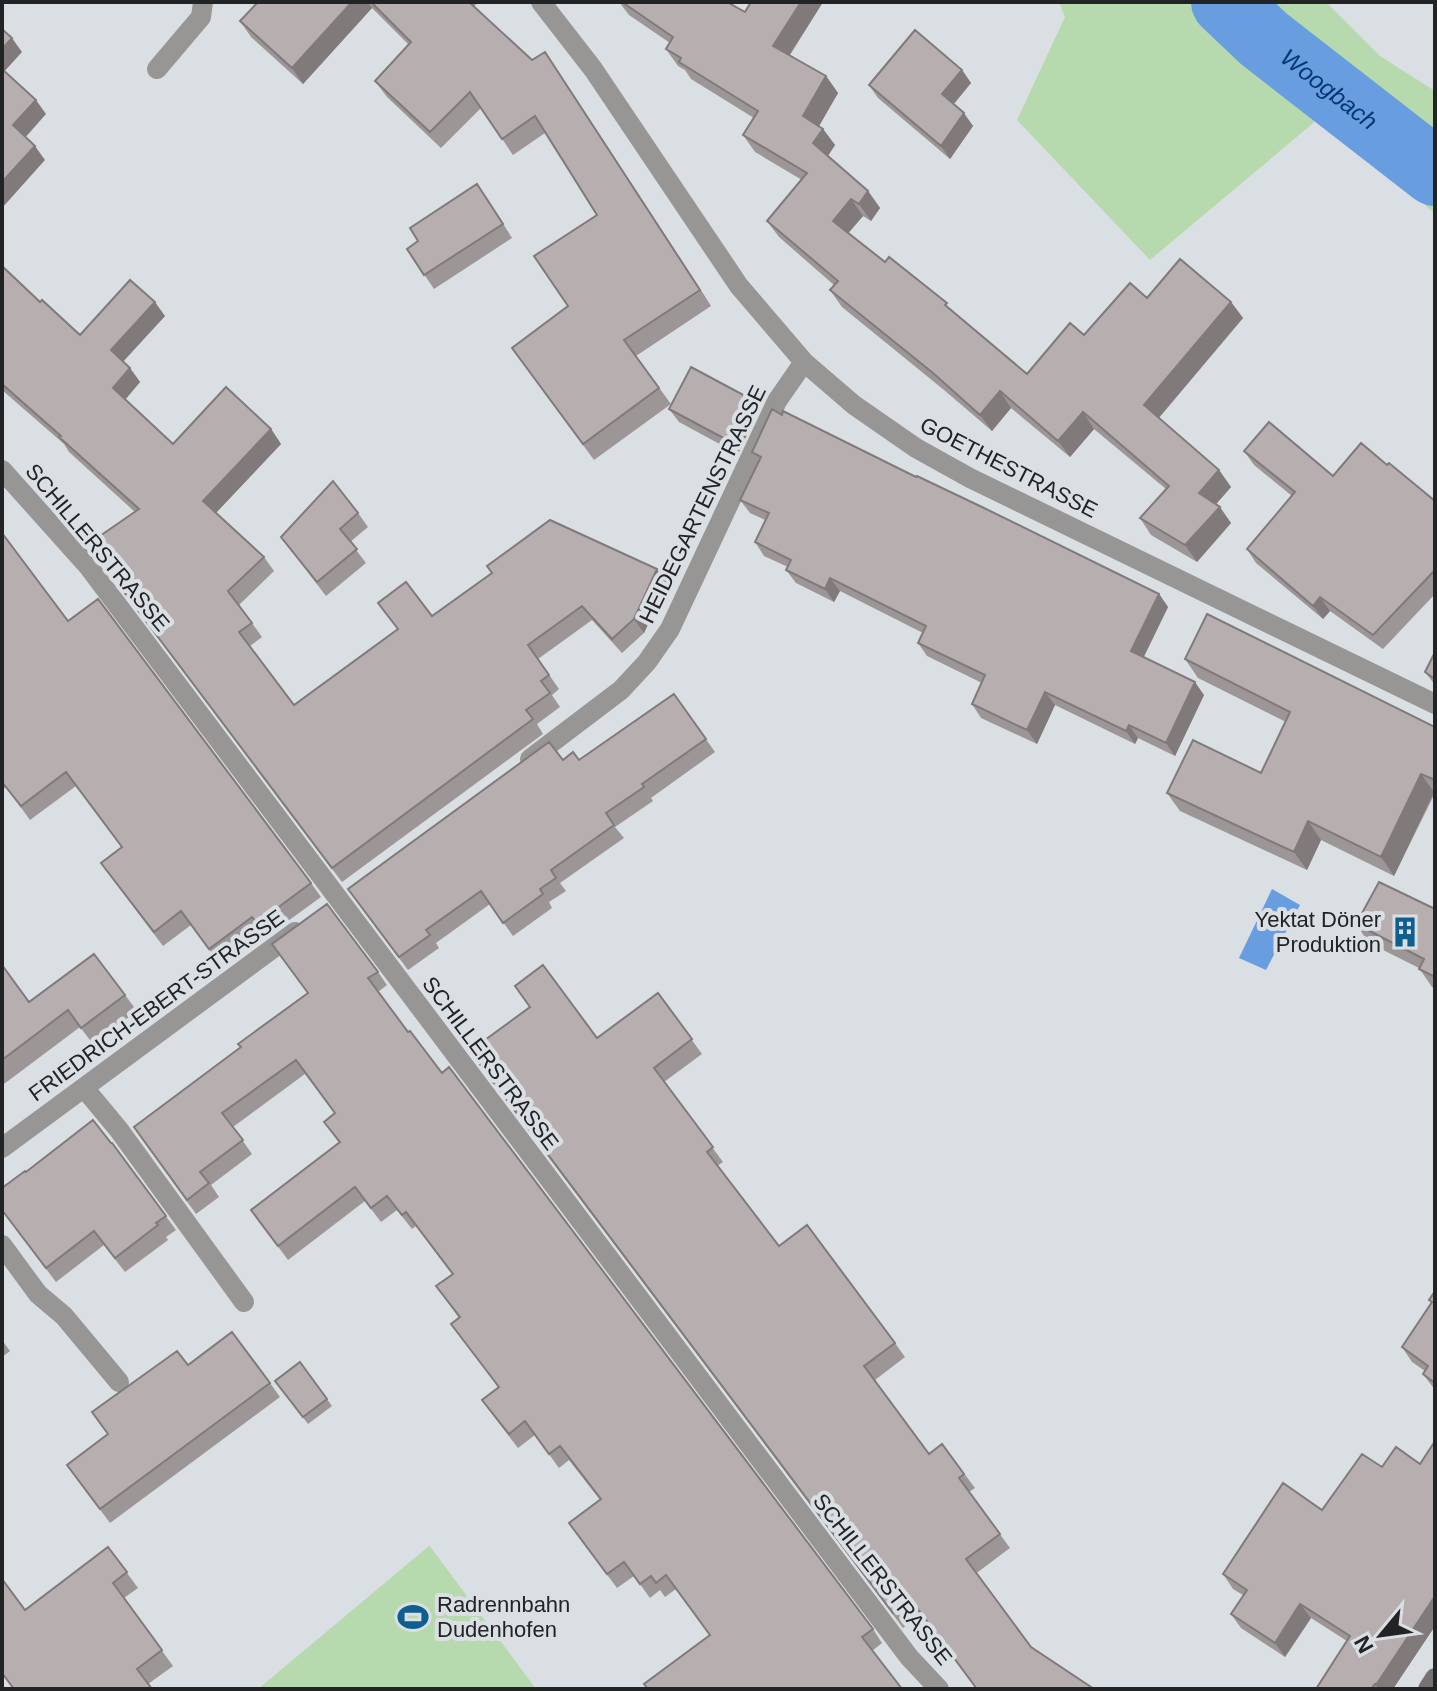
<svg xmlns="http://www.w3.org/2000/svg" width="1437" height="1691" font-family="Arial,sans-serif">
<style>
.green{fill:#b6daae}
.water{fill:#689ee0}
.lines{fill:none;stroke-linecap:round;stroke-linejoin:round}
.river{stroke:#689ee0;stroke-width:68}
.lane{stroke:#989595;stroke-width:20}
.street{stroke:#989595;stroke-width:20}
.secondary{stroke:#767272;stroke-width:20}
.wall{fill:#9d9696}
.shaded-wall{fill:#807a7a}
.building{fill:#b7afaf;stroke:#807a7a;stroke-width:2}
.labels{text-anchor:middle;stroke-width:8;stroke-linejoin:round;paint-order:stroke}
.street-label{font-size:22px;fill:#212325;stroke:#dadfe4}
.poi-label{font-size:22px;fill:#212325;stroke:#dadfe4;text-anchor:end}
.water-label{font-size:24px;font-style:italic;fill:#003974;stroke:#dadfe4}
</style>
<rect width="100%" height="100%" fill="#dadfe4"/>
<!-- green -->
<path class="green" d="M1059,2H1326L1380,56L1435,91V214L1324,114L1150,260L1017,120L1065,17Z
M429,1545L536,1689H258L429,1546Z"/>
<!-- water -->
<path class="water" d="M1272,889L1300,905L1266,970L1239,958Z"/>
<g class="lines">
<!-- river -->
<path class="river" id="s1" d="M1225,2L1264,39L1435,172"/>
<!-- lane -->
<path class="lane" d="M157,69L201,17L203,2
M85,1089L119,1130L244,1302
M2,1245L38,1294L64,1316L119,1382"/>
<!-- street -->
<path class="street" d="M541,2L593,69L739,286L804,362L854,405L916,448L970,478L1435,704
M2,470L88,566L909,1657L939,1689
M530,759L621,690L647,662L670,629L777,401L804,362
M2,1148L295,932"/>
<!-- secondary -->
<path class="secondary" d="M1428,1689L1435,1678"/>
</g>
<!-- wall -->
<path class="wall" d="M258,2H477V3L474,7L532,60L556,68L711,306L636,356L671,404L594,460L512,348L568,306L597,215L545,133L513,155L481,108L441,148L387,97L375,81L409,45L372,8L303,84L251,37L240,21Z
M619,2H727L745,12L823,2L790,55L826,76L838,93L819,126L823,129L835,145L828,156L868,191L880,208L871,221L863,216L848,233L885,262L953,312L1027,374L1084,335L1147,298L1231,302L1243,318L1159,418L1219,470L1231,487L1216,504L1231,523L1197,562L1151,535L1140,518L1166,489L1094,429L1070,457L1011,408L992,431L944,390L842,307L830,290L834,285L779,237L767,221L802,180L755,152L743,135L754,118L691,79L685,70L678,66L666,49L670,43L629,15Z
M962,70L971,83L954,104L973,126L950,159L878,98L869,85Z
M487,198L512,238L434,289L407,249Z
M2,266L40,302L80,335L165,316L123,361L130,368L140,382L125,400L173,444L271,429L281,444L216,513L264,557L274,571L239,605L262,637L250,646L294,705L432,616L657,569L667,583L644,633L622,653L592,620L538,659L559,689L552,695L560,707L537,724L543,734L342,882L128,598L129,576L135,512L69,452L64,444L2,390Z
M669,409L758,411L738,454L679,422Z
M1244,451L1333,476L1387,465L1435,501V594L1383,649L1330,611L1323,619L1256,563L1247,549L1292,496L1254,465Z
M752,452L916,477L1159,594L1168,607L1144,657L1204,695L1175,756L1138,738L1135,744L1055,705L1037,744L981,718L972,704L982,683L927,656L918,643L923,633L840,591L834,602L796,583L786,570L788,567L764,556L755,542L765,520L750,513L740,500L759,462Z
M358,513L368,527L350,542L366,563L326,596L281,537Z
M2,533L68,621L311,883L321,897L266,937L261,931L219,963L191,925L163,946L111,877L122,848L76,786L30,820L6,787L2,790Z
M1435,652V685L1425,672Z
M1185,659L1435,727V793L1394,876L1321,840L1307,870L1180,811L1167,793L1261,773L1286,722L1198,678Z
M674,694L715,752L651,798L653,801L615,827L624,838L560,883L566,891L549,902L552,908L513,936L490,904L436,943L439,948L408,970L358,903L563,760H579Z
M1435,909V989L1432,987L1419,968L1369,943L1356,924Z
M2,965L29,1002L125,995L137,1011L93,1044L80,1027L4,1084L2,1082Z
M378,972L387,985L378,992L408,1032L442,1073L873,1629L882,1643L872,1651L709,1635L676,1589L665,1597L660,1590L650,1598L634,1576L617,1588L579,1537L600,1500L569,1460L559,1468L535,1435L518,1448L492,1414L482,1400L498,1388L459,1318L436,1286L452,1274L416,1226L412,1229L397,1210L381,1222L365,1201L288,1260L251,1210L339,1143L324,1122L335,1114L305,1074L233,1127L252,1154L211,1185L219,1197L196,1214L134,1127L241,1047Z
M658,993L702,1054L664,1082L723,1162L717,1166L779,1246L895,1343L905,1357L875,1380L929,1454L942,1444L975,1488L969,1492L1010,1548L903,1628L480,1066L530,1007L597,1038Z
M112,1143L176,1230L166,1237L168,1240L125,1272L104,1245L56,1282L2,1211V1188L26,1172Z
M1435,1291V1390L1423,1374L1425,1371L1412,1362L1402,1347L1432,1303L1429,1300Z
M2,1340L10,1351L2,1357Z
M300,1362L332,1406L308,1424L275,1381Z
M188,1365L270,1383L280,1397L110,1523L67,1465L108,1434Z
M108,1547L138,1588L124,1598L173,1666L148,1684L25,1610Z
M1223,1574L1435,1626L1393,1689H1316L1347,1641L1311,1618L1285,1657L1241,1628L1231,1614L1243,1595L1233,1589Z"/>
<!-- shaded-wall -->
<path class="shaded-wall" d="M352,2H368L372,8L303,84L292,68Z
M801,2H823L785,62L773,46Z
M12,38L22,52L2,74V49Z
M545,52L556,68L711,306L700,290Z
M962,70L971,83L951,107L942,94Z
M826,76L838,93L815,133L803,116Z
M36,100L46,114L23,140L13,125Z
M964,113L973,126L950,159L941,146Z
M823,129L835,145L825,160L813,143Z
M35,146L45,160L2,208V182Z
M868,191L880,208L871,221L859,204Z
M851,199L863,216L845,237L833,221Z
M155,302L165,316L121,364L111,350Z
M1231,302L1243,318L1155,422L1144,405Z
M130,368L140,382L123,402L113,388Z
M1000,391L1011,408L992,431L980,415Z
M749,398L758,411L738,454L729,441Z
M1083,412L1094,429L1070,457L1058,441Z
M271,429L281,444L213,516L203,501Z
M1219,470L1231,487L1211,510L1199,493Z
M1220,507L1231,523L1197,562L1185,545Z
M657,569L667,583L644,633L634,619Z
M830,578L840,591L834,602L825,589Z
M1159,594L1168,607L1140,664L1131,651Z
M1320,597L1330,611L1323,619L1313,606Z
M1195,682L1204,695L1175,756L1166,743Z
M1045,692L1055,705L1037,744L1027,730Z
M1129,725L1138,738L1135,744L1126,731Z
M1421,774L1434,792L1394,876L1381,857Z
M1308,821L1321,840L1307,870L1294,852Z
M1435,1596V1626L1393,1689H1379L1376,1685Z
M1300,1604L1311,1618L1285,1657L1275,1643Z"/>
<!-- building -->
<path class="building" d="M258,2H352L292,68L240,21Z
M371,2H469L532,60L545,52L700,290L624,340L659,388L583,444L512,348L568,306L534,256L597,215L535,116L502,139L470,92L430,132L375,81L411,42Z
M622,2H727L745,12L751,2H801L773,46L826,76L803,116L823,129L813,143L868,191L859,204L851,199L833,221L885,262L889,257L947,303L945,305L1027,374L1070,323L1084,335L1130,283L1147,298L1180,259L1231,302L1144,405L1219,470L1199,493L1220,507L1185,545L1140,518L1169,486L1083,412L1058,441L1000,391L980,415L933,373L830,290L838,281L767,221L807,173L743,135L758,111L679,62L681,58L666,49L673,37Z
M2,29L12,38L2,49Z
M915,30L962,70L942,94L964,113L941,146L869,85Z
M2,69L36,100L13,125L35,146L2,182Z
M477,184L503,224L424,275L407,249L418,241L410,228Z
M2,266L40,302L42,300L80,335L130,280L155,302L111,350L130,368L113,388L173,444L226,387L271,429L203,501L264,557L228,591L252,623L239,632L294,705L398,629L378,603L406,582L432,616L492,573L487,566L550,520L657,569L634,619L612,639L582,606L528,645L549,675L541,681L550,693L526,710L533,719L332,868L118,584L129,575L100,536L139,509L59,437L61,436L2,384Z
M691,367L749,398L729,441L669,409Z
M772,409L782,415L783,411L916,477L917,476L984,508L1159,594L1131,651L1195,682L1166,743L1129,725L1126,731L1045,692L1027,730L972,704L985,675L918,643L926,626L830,578L825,589L786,570L791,560L755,542L769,513L740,500L761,457L752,452Z
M1269,422L1333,476L1361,443L1387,465L1389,463L1435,501V570L1373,635L1320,597L1313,606L1247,549L1295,492L1244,451Z
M333,481L358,513L340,529L357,549L317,582L281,537Z
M2,533L68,621L98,599L311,883L257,923L252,917L209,949L181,911L154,932L101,863L122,847L66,772L21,806L2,782Z
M1207,614L1435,727V780L1421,774L1381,857L1308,821L1294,852L1167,793L1193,740L1261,773L1290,712L1185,659Z
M1435,652V679L1425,672Z
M674,694L706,739L642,784L644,787L606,813L614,825L551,870L556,878L540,889L543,894L503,923L481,891L426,930L430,935L399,957L348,889L549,742L563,760L573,752L579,760Z
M1379,882L1435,909V977L1419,969L1424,959L1356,924Z
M327,904L378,972L368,978L408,1032L410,1031L442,1073L449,1067L873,1629L862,1637L902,1689H648L644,1684L710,1635L666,1575L656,1583L651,1576L640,1584L624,1562L607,1574L569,1523L601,1499L560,1446L549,1454L525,1421L509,1434L482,1400L499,1387L451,1324L460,1317L436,1286L453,1274L406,1212L402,1215L387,1196L371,1208L355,1187L278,1246L251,1210L340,1142L324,1122L335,1113L296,1060L222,1113L243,1140L200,1172L209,1183L187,1200L134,1127L241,1047L238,1044L308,993L272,944Z
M94,954L125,995L81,1028L68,1010L2,1060V965L29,1002Z
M543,965L597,1038L658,993L692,1039L654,1068L713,1147L707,1152L779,1246L807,1225L895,1343L864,1366L929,1454L942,1444L964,1474L959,1478L1000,1534L966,1559L1031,1647L1094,1689H977L911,1600L893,1613L470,1051L530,1007L515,986Z
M93,1120L111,1143H112L166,1216L156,1223L158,1225L115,1258L94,1231L46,1268L2,1210V1188L25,1171L26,1172Z
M1435,1291V1383L1423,1374L1428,1366L1402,1347L1432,1302L1429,1300Z
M232,1332L270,1383L100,1509L67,1465L108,1434L92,1412L177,1351L188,1365Z
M300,1362L327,1399L303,1417L275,1381Z
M1435,1441V1596L1376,1685L1375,1684L1371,1689H1316L1350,1636L1300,1604L1275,1643L1231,1614L1247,1590L1223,1574L1283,1483L1322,1510L1362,1454L1382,1467L1396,1447L1420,1464Z
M108,1547L127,1572L113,1583L162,1650L137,1669L152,1689H14L2,1673V1579L25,1610Z"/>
<!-- icons -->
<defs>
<g id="building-bare" transform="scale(2.4)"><path d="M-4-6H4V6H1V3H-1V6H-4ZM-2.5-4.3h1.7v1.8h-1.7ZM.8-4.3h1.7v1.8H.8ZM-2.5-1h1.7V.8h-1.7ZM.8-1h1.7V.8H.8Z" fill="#0e5e90" stroke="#dadfe4" stroke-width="2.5" paint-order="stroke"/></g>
<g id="stadium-bare" transform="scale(2.4)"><path d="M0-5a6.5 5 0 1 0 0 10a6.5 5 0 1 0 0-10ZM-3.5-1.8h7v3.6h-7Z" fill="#0e5e90" stroke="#dadfe4" stroke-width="2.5" paint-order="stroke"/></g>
</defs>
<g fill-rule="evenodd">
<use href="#building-bare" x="1405" y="932"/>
<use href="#stadium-bare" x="413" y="1617"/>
</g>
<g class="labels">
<!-- street labels -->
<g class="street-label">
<text transform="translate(1009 467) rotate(27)" y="8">GOETHESTRASSE</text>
<text transform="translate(702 504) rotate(-64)" y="8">HEIDEGARTENSTRASSE</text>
<text transform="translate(98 547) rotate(50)" y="8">SCHILLERSTRASSE</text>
<text transform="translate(156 1005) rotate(-36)" y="8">FRIEDRICH-EBERT-STRASSE</text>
<text transform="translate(491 1063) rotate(53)" y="8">SCHILLERSTRASSE</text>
<text transform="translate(883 1579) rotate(52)" y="8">SCHILLERSTRASSE</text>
</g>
<!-- poi labels -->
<g class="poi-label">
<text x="1381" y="927">Yektat Döner<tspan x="1381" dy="25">Produktion</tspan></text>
<text x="437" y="1612" text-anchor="start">Radrennbahn<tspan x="437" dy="25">Dudenhofen</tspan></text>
</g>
<!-- water labels -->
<g class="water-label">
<text dy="8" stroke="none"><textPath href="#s1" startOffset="136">Woogbach</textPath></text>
</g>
</g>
<!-- border -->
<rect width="1437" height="1691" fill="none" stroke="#212325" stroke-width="8"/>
<!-- north arrow -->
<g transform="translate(1381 1635) rotate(241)" stroke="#dadfe4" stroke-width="6" paint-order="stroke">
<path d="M0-6L14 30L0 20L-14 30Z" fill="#212325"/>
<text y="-12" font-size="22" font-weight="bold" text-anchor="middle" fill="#212325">N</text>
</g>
</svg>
